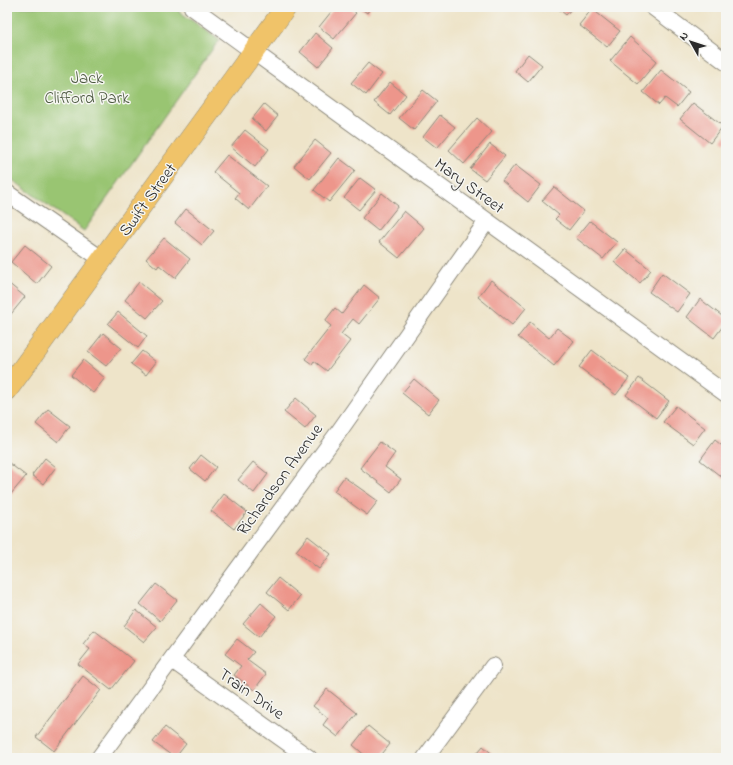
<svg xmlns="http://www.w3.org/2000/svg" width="733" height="765" font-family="'Indie Flower',sans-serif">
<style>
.green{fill:#99c572;stroke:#62784e}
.building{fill:#ed968b}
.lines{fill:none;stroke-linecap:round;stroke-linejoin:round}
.minor-casing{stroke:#8c887a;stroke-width:18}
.major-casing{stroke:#8c887a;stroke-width:22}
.minor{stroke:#fff;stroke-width:16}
.major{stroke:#f0c369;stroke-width:21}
.labels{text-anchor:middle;stroke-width:3;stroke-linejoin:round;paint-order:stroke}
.park-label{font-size:17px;fill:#4c5940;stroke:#f6f6f2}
.street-label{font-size:17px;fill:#2b2b2b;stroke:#f6f6f2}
</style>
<rect width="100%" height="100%" fill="#f6f6f2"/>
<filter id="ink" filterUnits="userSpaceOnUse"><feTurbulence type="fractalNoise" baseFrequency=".025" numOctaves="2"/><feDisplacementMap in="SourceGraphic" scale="8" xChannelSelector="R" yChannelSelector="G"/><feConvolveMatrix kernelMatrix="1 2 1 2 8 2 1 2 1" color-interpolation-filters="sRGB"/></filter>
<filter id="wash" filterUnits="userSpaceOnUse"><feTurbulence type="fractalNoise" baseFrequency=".012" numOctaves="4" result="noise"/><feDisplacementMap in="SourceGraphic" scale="16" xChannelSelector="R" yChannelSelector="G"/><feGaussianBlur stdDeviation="0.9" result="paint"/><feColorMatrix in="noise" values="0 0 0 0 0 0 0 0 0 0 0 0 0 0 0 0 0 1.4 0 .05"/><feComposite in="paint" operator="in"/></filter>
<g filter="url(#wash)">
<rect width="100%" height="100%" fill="#eee4c9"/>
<!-- green -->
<path class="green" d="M7,7H173L219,40L84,231L7,176Z"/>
<g id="blocks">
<!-- building -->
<path class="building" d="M335,7H349L356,13L334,39L319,27Z
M359,7H371L367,13Z
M556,7H573L566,15Z
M592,9L620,31L607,47L579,25Z
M315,33L333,48L318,67L300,52Z
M630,37L657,61L638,84L610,61Z
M528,54L542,65L528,82L515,71Z
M368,63L382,74L366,95L351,83Z
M661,70L689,92L677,107L665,98L659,105L643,92Z
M390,82L406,95L390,115L374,102Z
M423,90L437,101L414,130L399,118Z
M693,103L723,126L710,143L680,119Z
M264,104L278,116L266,131L252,119Z
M440,115L455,127L437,148L423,137Z
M477,118L492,132L464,164L449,150Z
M245,130L269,149L255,167L231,147Z
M726,135V143L722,140Z
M315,140L331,153L310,179L294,166Z
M490,144L505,156L485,180L470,169Z
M227,155L267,186L249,210L235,198L239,193L213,172Z
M339,158L355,170L329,202L314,190Z
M515,165L541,185L528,202L502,181Z
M360,178L376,190L359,210L344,198Z
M554,187L584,211L569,230L555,219L559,215L542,201Z
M382,193L398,206L378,231L362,218Z
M186,209L214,231L202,245L175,223Z
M404,211L424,228L399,258L379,242Z
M590,221L617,242L603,259L576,238Z
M164,238L190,259L175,278L159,265L157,268L146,259Z
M25,245L51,266L37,284L11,262Z
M625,249L651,270L640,283L614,262Z
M662,273L690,294L677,312L649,292Z
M491,280L526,308L512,325L478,297Z
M7,282L25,297L7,319Z
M139,282L162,301L147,318L125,300Z
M364,285L380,298L359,324L353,319L341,334L350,341L327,371L314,361L312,364L305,359L331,326L325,321L335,308L342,314Z
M700,299L726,319V322L714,338L687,317Z
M118,312L147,336L138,348L108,324Z
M530,322L549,338L557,328L574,341L554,366L518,337Z
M103,333L121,348L106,366L88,352Z
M592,350L629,378L616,395L579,367Z
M142,351L156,362L146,375L131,364Z
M83,360L105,378L93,393L71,375Z
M639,378L669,401L656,418L626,395Z
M414,379L439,400L428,414L402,393Z
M296,398L316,415L305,429L284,412Z
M676,406L705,428L693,444L663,422Z
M48,409L70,426L58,442L36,424Z
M715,440L726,449V476L724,479L700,460Z
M380,442L395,453L385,467L401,479L391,492L360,468Z
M201,455L216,467L205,481L190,469Z
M45,458L56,467L43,484L32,475Z
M253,462L268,474L254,493L238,480Z
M9,463L26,476L11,494L7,490V465Z
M344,477L378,501L367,515L334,491Z
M224,494L247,512L234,529L211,511Z
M308,536L331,554L319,569L296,551Z
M278,578L300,596L289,610L267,592Z
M156,584L177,600L160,621L140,604Z
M261,603L276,616L259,637L243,624Z
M136,610L157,627L144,642L124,626Z
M94,630L134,661L111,690L78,664L90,649L83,644Z
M237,639L254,652L247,660L266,674L254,690L234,675L241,666L225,654Z
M83,676L101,690L54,751L36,737Z
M327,689L357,713L338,737L323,725L328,718L313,706Z
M368,726L390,744L379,758H368L353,745Z
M165,727L186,744L175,758L153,742Z
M483,746L497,758H473Z"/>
</g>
</g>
<g filter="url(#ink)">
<use href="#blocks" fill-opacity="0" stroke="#8c887a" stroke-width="1"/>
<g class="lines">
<!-- minor casing -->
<g class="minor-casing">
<path id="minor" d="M192,7L726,394
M653,7L726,62
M7,193L103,260
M172,660L309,758
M99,758L340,430L487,221
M425,758L493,666"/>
</g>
<!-- major casing -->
<g class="major-casing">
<path id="major" d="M7,390L286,7"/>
</g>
<!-- minor -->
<use href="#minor" class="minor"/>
<!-- major -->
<use href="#major" class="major"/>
</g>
</g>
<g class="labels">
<!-- park labels -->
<g class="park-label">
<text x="87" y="83">Jack<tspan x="87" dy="20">Clifford Park</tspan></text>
</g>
<!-- street labels -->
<g class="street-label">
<text transform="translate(470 185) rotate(36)" y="6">Mary Street</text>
<text transform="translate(147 199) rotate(-54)" y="6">Swift Street</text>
<text transform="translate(279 479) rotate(-54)" y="6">Richardson Avenue</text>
<text transform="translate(252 693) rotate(35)" y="6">Train Drive</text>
</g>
</g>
<!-- margin -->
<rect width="733" height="765" fill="none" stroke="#f6f6f2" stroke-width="24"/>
<!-- north arrow -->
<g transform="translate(691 42) rotate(309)" stroke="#f6f6f2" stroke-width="3" paint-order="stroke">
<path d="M0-3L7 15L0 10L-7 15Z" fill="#2b2b2b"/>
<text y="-6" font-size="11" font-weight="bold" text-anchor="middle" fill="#2b2b2b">N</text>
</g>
</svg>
